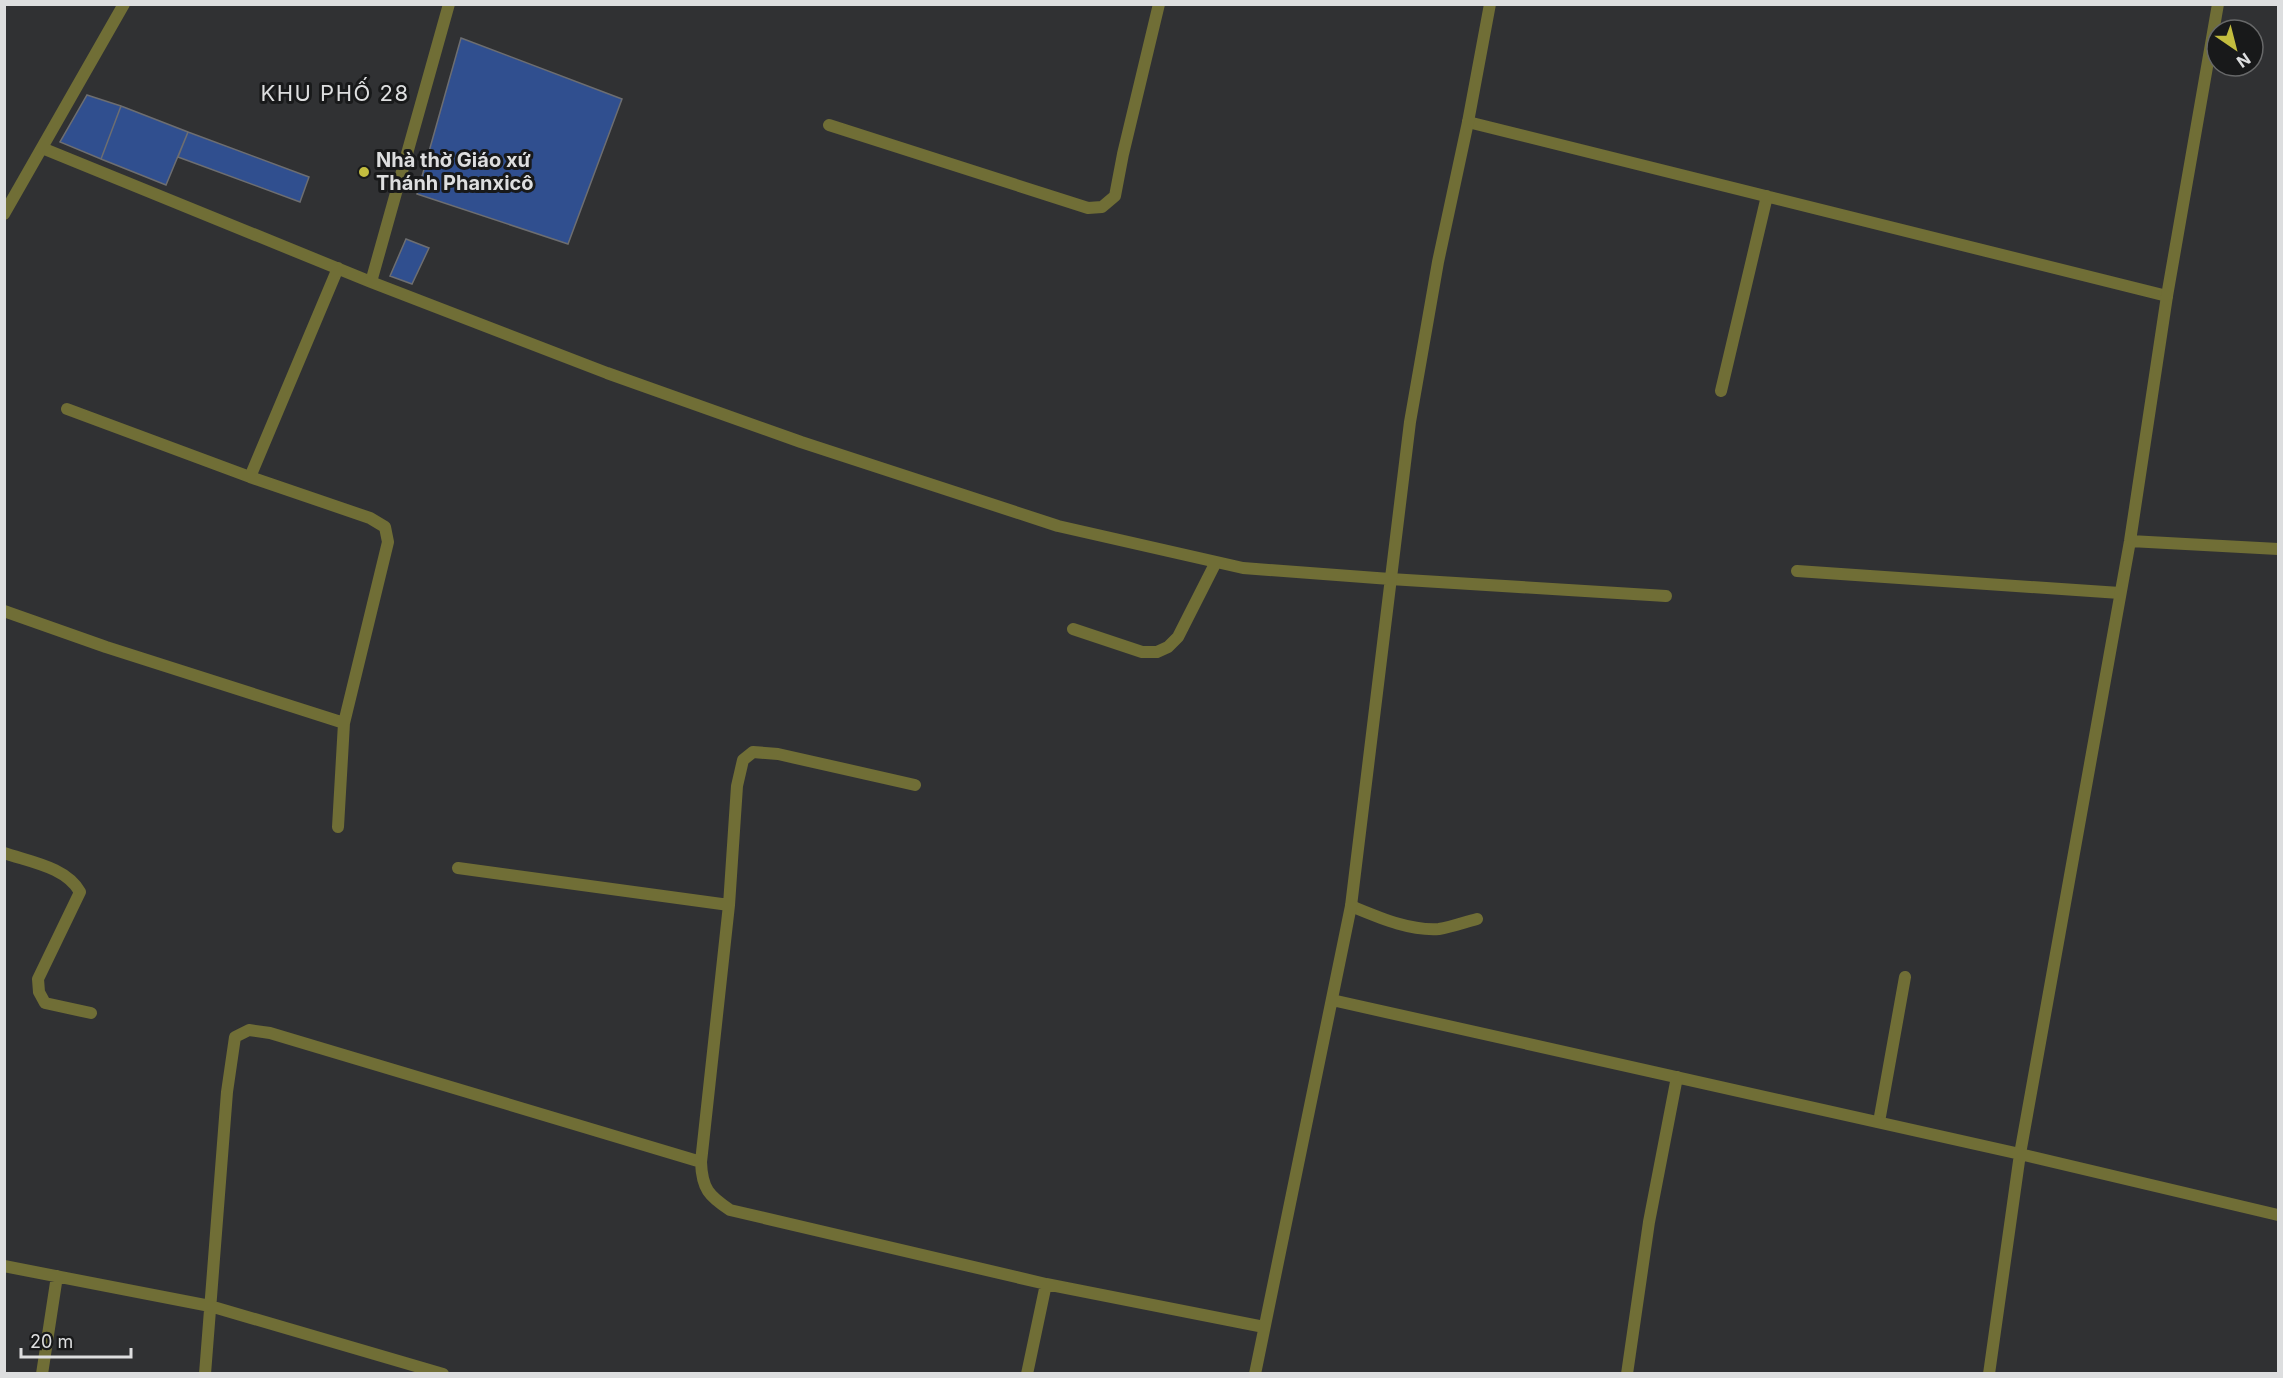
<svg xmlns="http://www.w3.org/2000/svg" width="2283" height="1378" font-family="Inter,sans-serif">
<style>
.building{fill:#304f8f;stroke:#6d6e71;stroke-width:1.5}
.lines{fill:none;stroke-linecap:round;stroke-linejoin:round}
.service{stroke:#706e36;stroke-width:12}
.minor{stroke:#706e36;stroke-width:12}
.poi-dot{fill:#c3bd3f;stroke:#18191a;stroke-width:2}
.labels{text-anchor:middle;stroke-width:6;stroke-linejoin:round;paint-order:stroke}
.poi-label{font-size:20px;font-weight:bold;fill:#dddedf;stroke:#18191a;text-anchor:start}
.quarter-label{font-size:22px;letter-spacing:1.5px;fill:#dddedf;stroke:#18191a}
</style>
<rect width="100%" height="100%" fill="#303133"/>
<!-- building -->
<path class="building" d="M461,38L622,99L568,244L417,194Z
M87,95L121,106L101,159L60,142Z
M121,106L188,132L166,185L101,159Z
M188,132L309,177L300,202L178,157Z
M406,239L429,248L412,284L390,276Z"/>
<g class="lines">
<!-- service -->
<path class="service" d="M1468,122L2167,296
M1721,391L1767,196
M1797,571L2120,593
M1390,579L1666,596
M1351,906C1378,917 1409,931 1439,929C1452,927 1465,922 1477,919
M1879,1122L1905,977"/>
<!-- minor -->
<path class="minor" d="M829,125L1088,208L1102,207L1115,196L1123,154L1159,4
M42,148L371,282L607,373L801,442L1058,526L1243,568L1390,579
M4,214L124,4
M338,268L250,477L370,518L385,527L388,542L344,723L338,827
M371,282L449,4
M67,409L250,477
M2130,541L2278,549
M4,611L106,647L344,723
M1073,629L1142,652H1157L1168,647L1178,637L1216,562
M4,853C30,862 66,867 80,892L38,979L39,992L45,1003L91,1013
M458,868L729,905
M1332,1000L2020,1154L2278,1215
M701,1162L729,905L737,786L743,760L753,752L778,754L915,785
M4,1266L210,1306L443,1374
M42,1374L57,1276
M205,1374L227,1092L235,1037L249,1030L270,1033L701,1162C702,1189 709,1196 730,1210L1046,1284L1264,1327
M1027,1374L1046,1284
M1255,1374L1351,906L1410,422L1438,262L1468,122L1490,4
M1627,1374L1649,1222L1677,1077
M1989,1374L2020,1154L2130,541L2167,296L2218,4"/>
</g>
<!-- markers -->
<circle class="poi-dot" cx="364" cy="172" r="6"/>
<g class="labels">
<!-- poi labels -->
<g class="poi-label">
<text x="376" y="167">Nhà thờ Giáo xứ<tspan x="376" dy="23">Thánh Phanxicô</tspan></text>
</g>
<!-- quarter labels -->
<g class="quarter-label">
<text x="335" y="101">KHU PHỐ 28</text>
</g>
</g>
<!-- border -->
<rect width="2283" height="1378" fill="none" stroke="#dddedf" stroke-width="12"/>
<!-- north arrow -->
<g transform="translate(2235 48) rotate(145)"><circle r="28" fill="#18191a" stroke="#676869" stroke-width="1.5"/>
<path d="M0-4.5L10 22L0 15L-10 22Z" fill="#c3bd3f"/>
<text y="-9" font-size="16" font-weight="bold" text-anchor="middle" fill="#dddedf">N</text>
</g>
<!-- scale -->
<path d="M21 1348v9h110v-9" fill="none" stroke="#dddedf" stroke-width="3"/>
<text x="30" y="1348" font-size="18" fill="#dddedf" stroke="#18191a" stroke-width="4.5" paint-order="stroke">20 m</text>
</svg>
